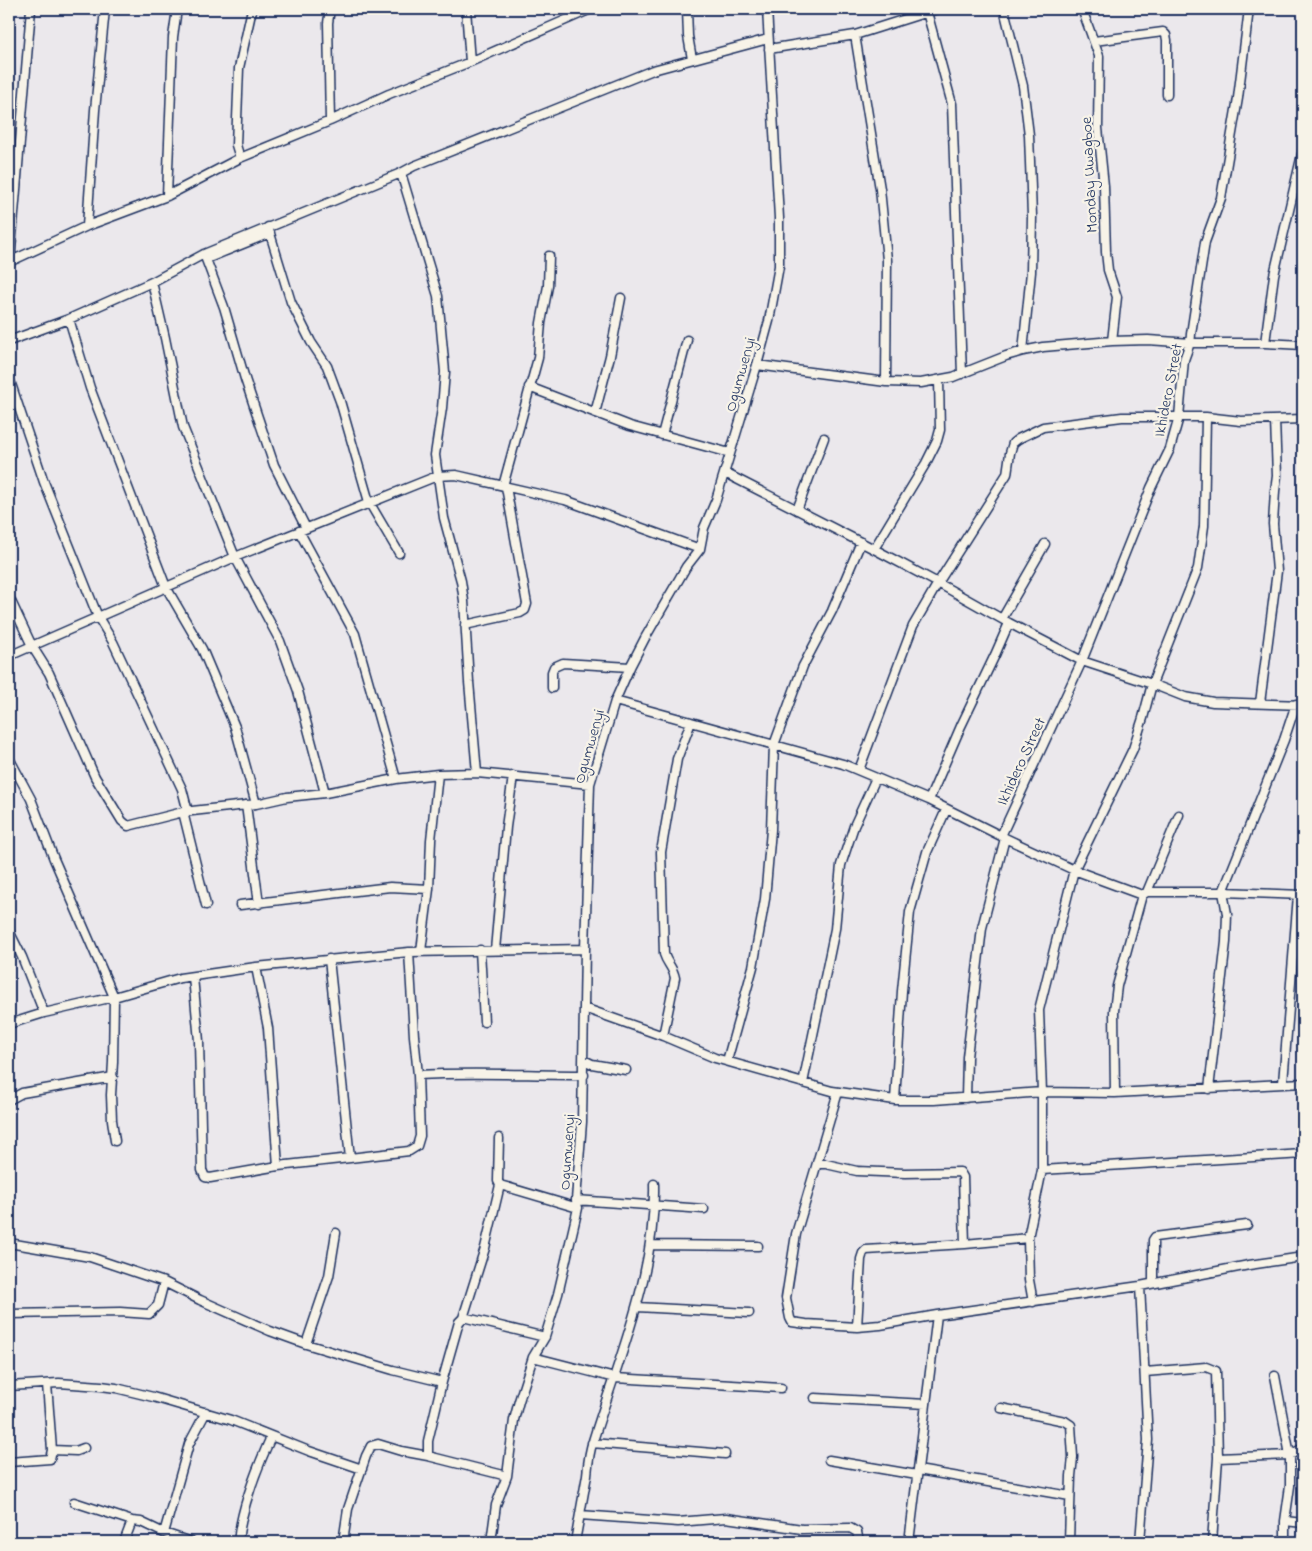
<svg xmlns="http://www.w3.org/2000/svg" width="1312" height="1551" font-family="'Indie Flower',sans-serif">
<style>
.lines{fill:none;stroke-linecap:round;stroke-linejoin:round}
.street-casing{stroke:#1b2f5e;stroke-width:11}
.street{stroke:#f7f3e8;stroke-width:8}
.labels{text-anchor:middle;stroke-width:4.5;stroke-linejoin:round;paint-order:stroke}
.street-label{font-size:16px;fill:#1b2f5e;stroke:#f7f3e8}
</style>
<rect width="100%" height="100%" fill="#ebe8ec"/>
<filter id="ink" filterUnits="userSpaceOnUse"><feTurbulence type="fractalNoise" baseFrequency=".02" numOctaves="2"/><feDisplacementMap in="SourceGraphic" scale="10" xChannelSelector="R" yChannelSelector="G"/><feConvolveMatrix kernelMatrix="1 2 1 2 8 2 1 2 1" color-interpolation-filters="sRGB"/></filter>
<g filter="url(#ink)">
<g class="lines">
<!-- street casing -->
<g class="street-casing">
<path id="street" d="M330,9L328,23L330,121
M466,9L470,62
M687,9L688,36L692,59
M1004,9L1023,86L1029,135L1032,216L1031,272L1023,351
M1082,9L1099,56L1098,128L1104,186L1106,252L1108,270L1117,297L1112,341
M927,12L952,104L962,374
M855,35L880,189L887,260L886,382
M1094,41L1163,32L1166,35L1167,40V95
M769,49L855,35L937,9
M240,158L236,145L239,68L252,9
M401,173L438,296L445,372L442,408L435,455L444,518L461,581L464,601L469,682L477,773
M167,196L173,37L177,9
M87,226L95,110L105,9
M268,227L291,302L311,342L327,366L340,401L369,502L399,553
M204,254L224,307L245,379L274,465L306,528
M206,259L270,233
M9,262L87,226L167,196L240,158L330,121L389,94L470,62L591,9
M10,262L31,9
M152,282L165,338L183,427L235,557L280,641L298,691L325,793
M69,319L90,388L166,587L202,649L235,727L256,804
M9,341L69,319L152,282L204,254L401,173L414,166L653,70L768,39
M1265,343L1274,275L1303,150
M757,365L886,382L921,383L953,377L1006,356L1023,351L1043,347L1112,341L1148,340L1191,343H1265L1303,345
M9,378L44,482L98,617L113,642L182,789L188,812
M529,387L630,426L730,453
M595,413L610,356L621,298
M662,435L687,340
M725,473L874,549L938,583L1009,623L1082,661L1152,684L1185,697L1213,702L1303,705
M503,486L538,358L541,323L548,286L549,256
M797,510L824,438
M299,531L355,634L396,779
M874,549L926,463L937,441L940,430L939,380
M9,597L32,646L49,673L95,777L122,821L128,826L183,812L256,804L287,797L325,793L396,779L438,774L477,773L590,784
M1002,619L1045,544
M465,625L520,613L525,610L527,604L506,487
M9,656L235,557L437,476L456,475L565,500L700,549
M552,688V672L554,667L563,663L630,667
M615,701L843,764L929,800L1005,838L1074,870L1142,895L1147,892H1223L1303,895
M1260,703L1277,571L1273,524L1275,491L1277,476L1275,420
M9,758L31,799L54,859L114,997L113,1062L111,1095L112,1120L115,1141
M859,770L913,626L938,583L1007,474L1010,453L1013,443L1018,439L1043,427L1122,417H1206L1241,421L1303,419
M929,800L961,726L995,655L1009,623
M246,805L259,904
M183,812L206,905
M1001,836L1082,661L1151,488L1170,449L1179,417L1184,360C1187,350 1191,344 1191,334L1205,242L1221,198L1238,98L1249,9
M1147,892L1179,815
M240,905L390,887L429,889
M9,931L22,957L44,1013
M480,950L484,1022
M495,950L506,827L513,776
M421,951L429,889L431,840L438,774
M329,959L350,1158L409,1151L417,1146L420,1136L418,1075L414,1036L409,952
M256,967L268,1028L278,1166
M193,977L199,1041L202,1170L205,1177L210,1178L278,1166L350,1158
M584,1008L663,1036L715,1058L832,1091L895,1100H934L1042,1092L1115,1093L1303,1083
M9,1024L44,1013L114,997L180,978L256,967L409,952L585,949
M663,1036L675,978C673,967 667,964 664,954L661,852L677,759L691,722
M584,1060L592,1064L626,1070
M727,1061L753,967L765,899L771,830L774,745L803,666L832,611L861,542
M418,1075C473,1072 528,1075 584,1075
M803,1083L835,929L841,865L854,826L876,778
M1283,1083L1298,895
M1209,1089L1226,942L1227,914L1223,892L1284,740L1296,704
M838,1092L796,1234L786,1298L790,1318L792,1322L806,1324L857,1327L880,1325L937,1315L1140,1286L1249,1265L1303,1257
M1115,1093L1114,1011L1117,986L1142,895
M966,1098L967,1057L982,928L1005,838
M9,1100L22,1093L113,1077
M895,1100L902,991L910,912L927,852L946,810
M499,1138L498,1181L500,1185L578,1208
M817,1164H826L857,1171L905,1173L960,1172L963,1177L965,1244
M1042,1170L1303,1154
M576,1200L704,1209
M9,1243L90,1257L164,1282L200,1300L270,1331L306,1344L393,1370L442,1382
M651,1245L758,1246
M1153,1283V1240L1155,1237L1247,1225
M1033,1302L1029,1280L1028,1238L1042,1170V1092L1039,1010L1074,870L1133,749L1143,718L1152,684L1198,568L1204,526L1206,417
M637,1307L749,1313
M9,1314L120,1312L149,1314L158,1305L164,1282
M463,1318L485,1248L500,1185
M857,1327L861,1259L863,1253L866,1250L965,1244L1028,1238
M306,1344L329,1276L336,1233
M533,1357L615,1378L781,1388
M1145,1372L1206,1367L1216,1371L1218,1458L1212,1542
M1275,1376L1290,1455V1486L1285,1521V1542
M9,1386L59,1383L101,1386L116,1388L153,1397L231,1420L309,1451L362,1469
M815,1398L926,1404
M1001,1408L1065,1421L1071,1425L1073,1457L1071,1476L1069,1542
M592,1443L725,1454
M52,1450L76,1451L84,1448
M1218,1458L1290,1455L1303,1448
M829,1460L917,1475
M9,1462L50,1459L52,1450L47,1384
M918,1470L1070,1496
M507,1476L428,1456V1441L442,1382L459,1322L463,1318H467L545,1337
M74,1502L132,1521
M580,1515L678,1522L726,1518L802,1529L850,1528L857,1532L859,1542
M1285,1521L1303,1523
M164,1533L189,1444L206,1412
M124,1542L132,1521L141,1522L164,1533L191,1542
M238,1542C241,1508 257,1468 271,1437
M343,1542L348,1509L366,1456L371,1446L378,1444L401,1451L428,1456
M491,1542L496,1505L507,1476L514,1420L519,1401L533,1357L545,1337L558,1294L578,1208L576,1200L582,1122L585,949L590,784L615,701L630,667L645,638L686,567L700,549L704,528L716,500L757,365L769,321L779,266V218L767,9
M575,1542C579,1520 583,1497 587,1475C588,1464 589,1452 593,1441C619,1357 656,1274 654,1184
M909,1542L937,1315
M1140,1542L1148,1440L1140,1286"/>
</g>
<!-- street -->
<use href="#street" class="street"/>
</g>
</g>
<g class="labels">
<!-- street labels -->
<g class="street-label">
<text transform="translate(1088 175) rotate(-93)" y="6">Monday Uwagboe</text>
<text transform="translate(739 374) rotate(-74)" y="6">Ogumwenyi</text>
<text transform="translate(1167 390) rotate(-79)" y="6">Ikhidero Street</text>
<text transform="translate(588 746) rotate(-74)" y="6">Ogumwenyi</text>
<text transform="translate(1020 761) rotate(-65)" y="6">Ikhidero Street</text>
<text transform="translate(566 1152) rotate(-86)" y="6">Ogumwenyi</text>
</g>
</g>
<!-- margin -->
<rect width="1312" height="1551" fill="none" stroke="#f7f3e8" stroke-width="30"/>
<rect x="15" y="15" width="1282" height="1521" fill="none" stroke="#1b2f5e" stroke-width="2" filter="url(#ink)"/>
</svg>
